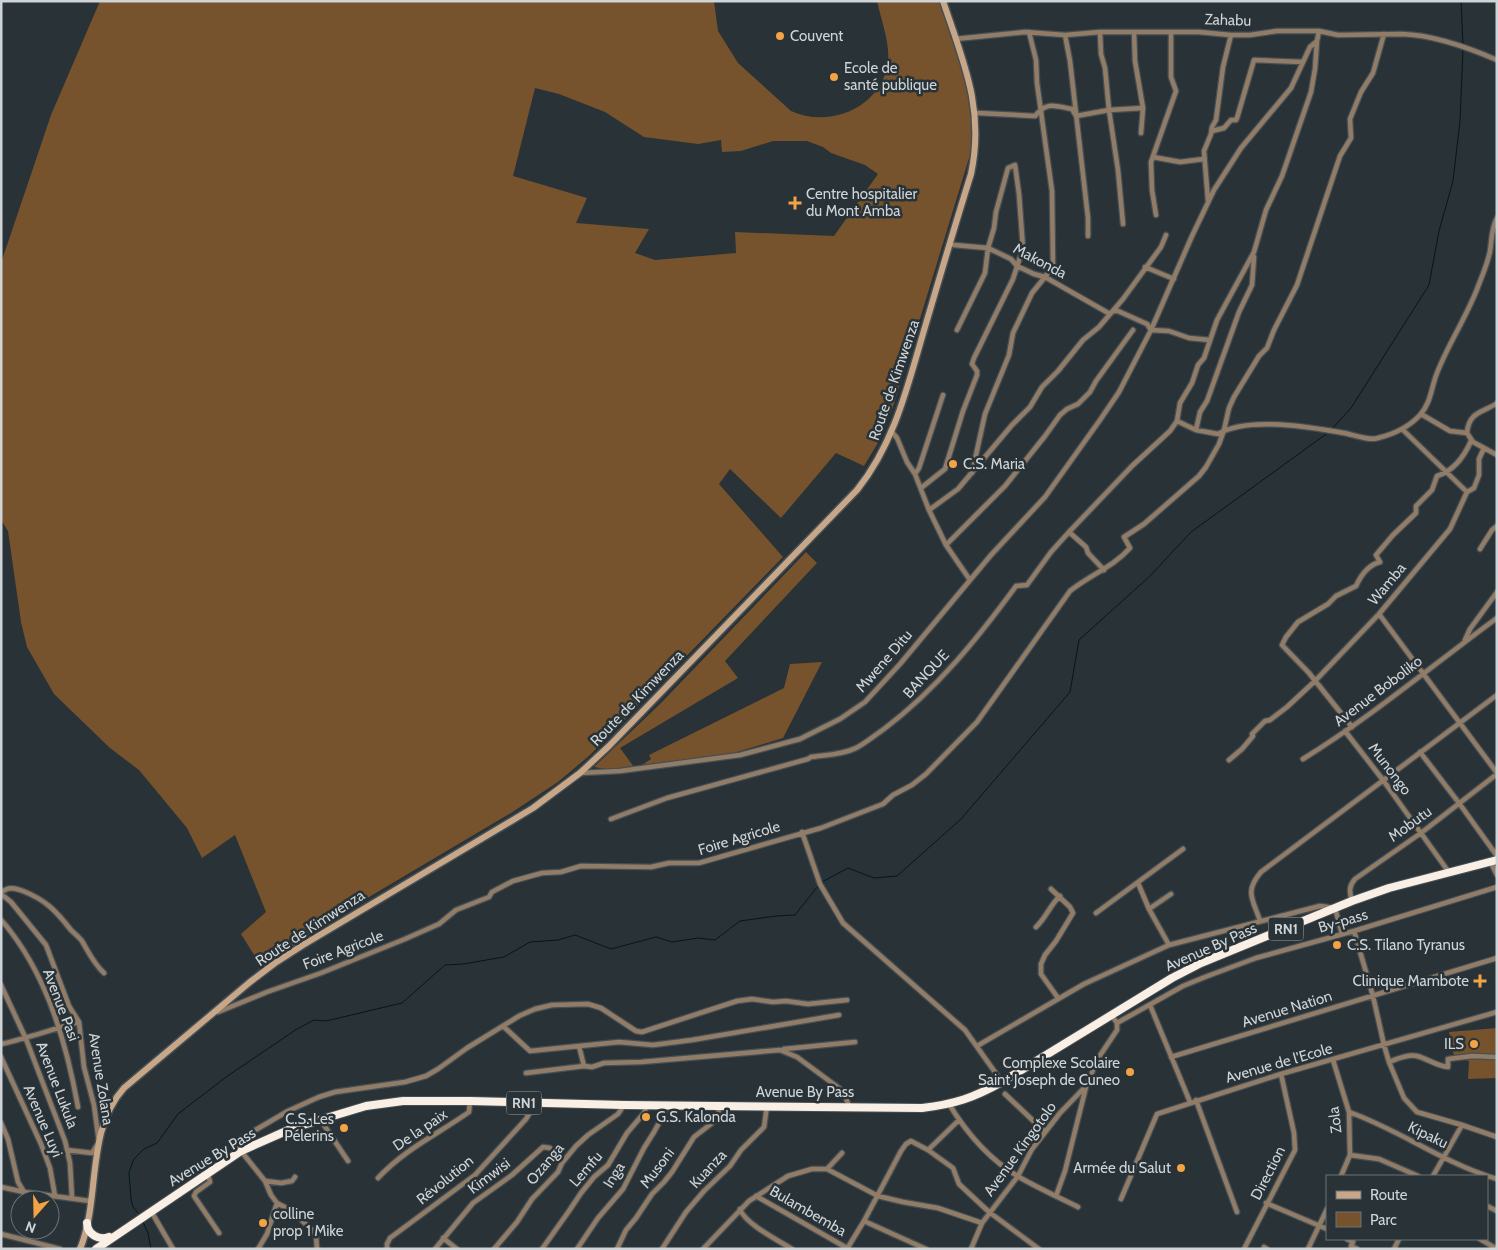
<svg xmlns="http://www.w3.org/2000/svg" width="1498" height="1250" font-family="Cabin,sans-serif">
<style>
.green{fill:#76532c;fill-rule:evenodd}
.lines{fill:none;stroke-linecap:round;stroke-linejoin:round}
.stream{stroke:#021721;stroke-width:1}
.street-casing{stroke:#464f54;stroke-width:7}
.secondary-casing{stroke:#464f54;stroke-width:9}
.highway-casing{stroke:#464f54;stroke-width:10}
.street{stroke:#917c68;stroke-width:4.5}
.secondary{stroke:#c7a787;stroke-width:6}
.highway{stroke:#f9efe5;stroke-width:8}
.poi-dot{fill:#f4a344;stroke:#283237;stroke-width:2}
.labels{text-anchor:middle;stroke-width:5;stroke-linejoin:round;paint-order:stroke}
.shield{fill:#283237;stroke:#9ca3a7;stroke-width:1}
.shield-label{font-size:14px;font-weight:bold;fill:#ced4d7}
.street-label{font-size:15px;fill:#ced4d7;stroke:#283237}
.poi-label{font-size:15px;fill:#ced4d7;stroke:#283237;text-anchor:start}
</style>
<rect width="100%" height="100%" fill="#283237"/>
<!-- green -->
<path class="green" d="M100,1H714L718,31L738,63L791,111C830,129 882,107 888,62C890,42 881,20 877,1H940L964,73L970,104L973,145L894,404L879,441L864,466L836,453L781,518L730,469L719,484L783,557L590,755L558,782L511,813L369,897L261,966L241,934L266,912L235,835L202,858L187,828L139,770L110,748L54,694L27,647L21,622L8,531L1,520V263L51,115ZM535,88L559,94L605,112L644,137L698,144L721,140L722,152L741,151L773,141H807L823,147L831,153L865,165L878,174L834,236L735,232L736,253L655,260L635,253L649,229L576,223L587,198L513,176Z
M806,552L817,563L725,661L738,678L620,748L634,767H639L651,759L649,755L784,688L790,664L822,662L783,738L734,753L617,771L594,767L660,704Z
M1497,1028V1078L1468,1079L1469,1061L1454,1056L1449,1032Z"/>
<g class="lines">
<!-- stream -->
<path class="stream" d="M1461,1L1463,45
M1332,429L1351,408L1429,285L1439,231L1453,181L1460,121L1463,49
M822,882L848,868L874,878L897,876L961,819L1070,692L1079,640L1150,576L1191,532L1329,432
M138,1213L133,1207L131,1199L129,1172L134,1159L144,1149L157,1143L178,1114L226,1077L297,1029L314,1020L326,1021L402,1003L445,965L463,964L504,957L530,942L558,940L575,935L611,949L656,937L672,942L698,938L715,940L740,921L776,916L795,915L818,886
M143,1222L148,1233L151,1249"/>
<!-- street casing -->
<g class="street-casing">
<path id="street" d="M1100,32L1101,54L1105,68L1109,110L1118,170L1123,224
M1134,32L1135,61L1143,108L1141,133
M1065,35L1070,61L1088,218V236
M955,39L1025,32L1065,35L1100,32H1199L1231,35H1250L1277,31H1319L1338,35L1402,34C1434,35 1467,47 1497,60
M978,113L1035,116C1047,101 1054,106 1072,109L1076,116L1109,110L1143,108
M1212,131L1224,128L1231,120H1236L1237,118L1254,60L1303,62
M1153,157L1180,162L1204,159
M1208,201L1204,151L1211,134L1212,127L1216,120L1223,67L1231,35
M1156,215L1152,190L1151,162L1176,91L1171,77V32
M954,245L988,248L1011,259L1017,266L1034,274L1045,277L1110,314
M1145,267L1174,279
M1113,311H1118L1147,324L1151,330L1169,331L1189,338L1210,340
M1497,403C1483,413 1469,411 1467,433L1473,442L1497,455
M1421,414L1450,431L1467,433
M1177,421L1196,430L1218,434C1248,416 1310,427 1344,433C1354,435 1369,441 1378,438C1394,434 1409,427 1420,415C1431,403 1431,388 1437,373C1449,342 1468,315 1479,284C1483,274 1488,262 1490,251C1492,239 1491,229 1497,218
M1402,429L1467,492
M1196,430L1200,412L1207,401L1239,312L1252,285L1254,257
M892,432L897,438L907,462L915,474L929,510L946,545L970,580
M972,473L985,414L1009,355L1013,333L1032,293L1045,277L1053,265L1052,191L1037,83L1036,60L1029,32
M915,474L919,468L943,395
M921,488L945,469L963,411L977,375V371L972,364L974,358L1013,279L1023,248L1019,194L1015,165L1008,168L996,212L994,228L988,248L985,273L957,330
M929,510L958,489L1012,425L1030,407L1042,387L1058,371L1083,340L1099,327L1123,299L1161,247L1166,235
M1069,532L1086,547L1088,553L1104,570
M946,545L1005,486L1045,436L1060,415L1067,409L1078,404L1090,392L1096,381L1133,330
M1480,549L1492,530L1497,526
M1379,614L1497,773
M1465,640L1470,629L1497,592
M1352,727L1309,673L1282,645L1286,637L1298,622L1328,604L1336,596L1356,586C1361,575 1368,565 1380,562L1376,555L1393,535L1416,513V506L1432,490L1437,476C1453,471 1464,457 1471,441
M1345,731L1383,780L1448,871
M1420,752L1459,803L1497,856
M1303,759C1371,717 1433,665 1497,618
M1229,760L1242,749L1253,736L1252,734L1265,721L1270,720L1287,707L1315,681L1379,614L1450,529L1467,492L1474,488L1479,475V459L1484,448
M580,773L620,771L740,755L800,739L840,719L865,702L900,664L991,555L1045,497L1100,420L1119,392L1151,330L1192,236L1214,190L1241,148L1291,88L1310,47L1317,41L1319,31
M611,819L667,798L808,759L811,757C825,755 842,755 856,748C866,743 875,735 884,729C936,690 978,638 1016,586L1027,585L1051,552L1069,532L1132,466L1170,431L1177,421L1180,403L1192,383L1198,365L1204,358L1217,320L1254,252L1266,210L1282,176L1311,92L1315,69L1317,41
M802,832L820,884L843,923L965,1030L1002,1082
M1490,861L1497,875
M1138,883L1149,909L1169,945
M1051,889L1070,907L1073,913L1056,941L1045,955L1041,964V974L1058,998
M1,893C8,886 15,888 23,891C46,900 56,911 71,930C75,934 79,937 82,941C89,953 94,964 104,973
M1,894L11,902L46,945L69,1006L79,1022L84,1067L94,1105L99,1142L92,1153L67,1150
M1352,901C1349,891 1349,886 1355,879L1421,833L1497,774
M1149,909L1171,894
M1096,913L1183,849
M1,920C5,924 8,928 11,932C49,982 67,1046 78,1107
M1260,921C1253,899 1244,892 1261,872L1497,695
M1036,927C1046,918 1050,905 1060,896
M1354,931L1373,996L1384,1045L1389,1062L1404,1098L1417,1112L1462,1125L1497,1137
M1,985L26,1039L65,1141L70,1163L72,1198
M1150,1005L1190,1102
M218,1012L267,992L321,973L405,939L439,924L456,910L489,897L492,892L513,881L542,873L561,872L581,866L651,867L669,863H699L821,828L883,804L893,795L912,785L926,774L977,722L1070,591C1090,575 1113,567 1130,548L1124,537L1144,524L1199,476L1206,467L1219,444L1224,430L1229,408L1234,397L1259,356L1267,348L1274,330L1297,285L1340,156L1351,138L1350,119L1361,92L1373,73L1384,34
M1117,1023L1183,986L1205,977L1256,958L1354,931L1497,887
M503,1026L530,1051L619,1042L653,1045L692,1040L839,1015
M1,1044C28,1038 53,1029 79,1022
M579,1046L584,1066
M977,1046L1084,984L1169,945L1320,906L1335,908L1342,934
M784,1049L855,1042
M1,1057L41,1144L50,1168L55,1196
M1171,1057L1497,958
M1333,1060L1349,1112L1350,1155L1341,1176
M1389,1062C1397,1059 1408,1054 1417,1056C1428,1059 1437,1066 1448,1067V1059L1472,1056L1497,1057
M526,1073L584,1066L592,1067L604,1063L641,1062L780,1050L797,1057L843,1091L849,1106
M1005,1094L1045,1132
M1196,1100L1237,1212
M949,1104C966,1132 990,1160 1019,1177C1038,1188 1058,1197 1078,1207
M1349,1112C1400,1130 1445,1164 1497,1179
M320,1119L348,1161
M1,1123L8,1139L18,1182L24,1192
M928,1150L959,1120
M1350,1155L1379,1159L1418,1176
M827,1169L842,1153
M208,1175L210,1182L196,1192L194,1196L219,1233
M1433,1176L1462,1125
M378,1178C405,1149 438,1134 469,1112L470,1101
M265,1181L281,1183L292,1181L295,1177
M1,1187L24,1192L90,1201
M756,1196L847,1248
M1056,1196L1065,1171L1086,1087
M1121,1199L1157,1114L1281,1074L1497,1012
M277,1203L292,1211L314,1232L316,1236L317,1249
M1266,1203L1327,1229
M1487,1206L1497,1211
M740,1209C744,1223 779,1241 792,1249
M151,1211L173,1249
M864,1221L926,1249
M1,1234L60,1249
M443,1238L457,1249
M1347,1239L1353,1242L1351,1246L1357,1249
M1480,1239L1497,1249
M1264,1247L1267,1249
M258,1249L267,1234L277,1203L271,1195L265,1181L241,1151L239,1145L240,1139L288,1111L319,1097L335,1092L405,1082L426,1076L438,1069L467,1048L519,1016L535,1009L552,1005L588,1004L601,1008L636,1031L642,1032L737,1001L752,999L773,1002L786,1001L808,1004L847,1000
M387,1249V1244L390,1238L475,1175L526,1119L536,1103
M435,1249L473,1203L512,1175L543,1147L550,1148L562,1163
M494,1249L517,1222L532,1199L558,1172L562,1163L576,1146L588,1135L618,1114L624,1105
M542,1249L569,1211L581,1193L594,1177L608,1165L627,1133L644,1113L647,1105
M577,1249L598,1218L623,1189L644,1148L654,1132L665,1112
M617,1249L626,1230L636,1218L652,1194L664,1182L672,1172L694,1137L716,1120L718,1116L719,1106
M662,1249L686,1212L704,1191L730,1166L741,1150L764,1127L767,1106
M703,1249L749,1201L788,1176L812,1169H827L878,1196L903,1202L938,1208L982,1223
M847,1249L864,1221L901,1151L906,1144L911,1141L928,1150L953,1168L959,1184L989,1212L1039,1249
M971,1249L982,1223L1018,1176L1032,1149L1060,1113L1087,1085L1097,1060L1117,1030V1023L1112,1016
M1244,1249L1295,1150L1294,1133L1281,1074
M1308,1249L1327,1209
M1394,1249L1399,1239"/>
</g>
<!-- secondary casing -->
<g class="secondary-casing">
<path id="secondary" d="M80,1249C101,1198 85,1131 124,1088L250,982L275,963L303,945L533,808L580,773L609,746L857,490C895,443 908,384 925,327C940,276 955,225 971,174C985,109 963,61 943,1"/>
</g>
<!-- highway casing -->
<g class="highway-casing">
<path id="highway" d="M87,1223C87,1234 99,1241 109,1237
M96,1249L241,1151L293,1128L366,1106L403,1101H470L624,1105L922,1108C955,1104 973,1098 1002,1082L1172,978L1201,963L1352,901L1389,888L1497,860"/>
</g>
<!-- street -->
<use href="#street" class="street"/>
<!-- secondary -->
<use href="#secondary" class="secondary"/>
<!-- highway -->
<use href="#highway" class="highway"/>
</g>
<!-- markers -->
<g class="poi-dot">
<circle cx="780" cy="36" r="5"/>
<circle cx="834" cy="77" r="5"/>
<path d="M792.5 195.5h5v5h5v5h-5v5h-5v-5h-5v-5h5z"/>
<circle cx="953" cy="464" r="5"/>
<circle cx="1337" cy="945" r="5"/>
<path d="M1477.5 973.5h5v5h5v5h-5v5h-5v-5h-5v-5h5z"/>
<circle cx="1474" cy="1044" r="5"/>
<circle cx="1130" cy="1072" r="5"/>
<circle cx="646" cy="1117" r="5"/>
<circle cx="344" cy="1128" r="5"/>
<circle cx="1181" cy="1168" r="5"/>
<circle cx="263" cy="1223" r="5"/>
</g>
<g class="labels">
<!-- shield labels -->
<g class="shield">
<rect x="1268.5" y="917.5" width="35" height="23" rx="4"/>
<rect x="506.5" y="1091.5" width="35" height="23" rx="4"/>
</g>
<g class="shield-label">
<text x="1286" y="934">RN1</text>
<text x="524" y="1108">RN1</text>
</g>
<!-- street labels -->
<g class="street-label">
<text transform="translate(1228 20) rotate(2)" y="5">Zahabu</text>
<text transform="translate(1040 261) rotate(28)" y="5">Makonda</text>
<text transform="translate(894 380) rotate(-71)" y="5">Route de Kimwenza</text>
<text transform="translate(1387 584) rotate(-50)" y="5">Wamba</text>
<text transform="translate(884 661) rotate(-49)" y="5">Mwene Ditu</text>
<text transform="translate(926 674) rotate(-47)" y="5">BANQUE</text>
<text transform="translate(1378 691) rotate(-37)" y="5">Avenue Boboliko</text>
<text transform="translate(637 698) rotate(-46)" y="5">Route de Kimwenza</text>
<text transform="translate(1390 769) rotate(53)" y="5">Munongo</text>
<text transform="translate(1410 824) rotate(-36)" y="5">Mobutu</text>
<text transform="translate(739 838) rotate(-17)" y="5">Foire Agricole</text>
<text transform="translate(1343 921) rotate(-16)" y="5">By-pass</text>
<text transform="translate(310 928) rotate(-33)" y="5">Route de Kimwenza</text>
<text transform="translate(1211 947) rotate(-24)" y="5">Avenue By Pass</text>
<text transform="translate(343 950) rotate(-21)" y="5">Foire Agricole</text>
<text transform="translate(61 1005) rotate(69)" y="5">Avenue Pasi</text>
<text transform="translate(1287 1009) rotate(-17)" y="5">Avenue Nation</text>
<text transform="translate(1279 1063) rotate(-16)" y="5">Avenue de l'Ecole</text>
<text transform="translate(101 1079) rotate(81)" y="5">Avenue Zolana</text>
<text transform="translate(57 1085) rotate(69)" y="5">Avenue Lukula</text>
<text x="805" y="1097">Avenue By Pass</text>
<text transform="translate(1335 1120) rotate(-97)" y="5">Zola</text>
<text transform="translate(43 1121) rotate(67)" y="5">Avenue Luyi</text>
<text transform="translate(420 1130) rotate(-34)" y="5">De la paix</text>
<text transform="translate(1428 1135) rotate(26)" y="5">Kipaku</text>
<text transform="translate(1020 1149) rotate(-54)" y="5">Avenue Kingotolo</text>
<text transform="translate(212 1157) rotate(-31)" y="5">Avenue By Pass</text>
<text transform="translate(545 1164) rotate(-50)" y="5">Ozanga</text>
<text transform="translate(657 1168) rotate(-53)" y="5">Musoni</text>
<text transform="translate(586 1169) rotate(-49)" y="5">Lemfu</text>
<text transform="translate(708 1169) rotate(-47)" y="5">Kuanza</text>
<text transform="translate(1268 1173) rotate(-63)" y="5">Direction</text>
<text transform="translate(614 1175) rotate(-58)" y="5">Inga</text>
<text transform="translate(489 1176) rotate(-37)" y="5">Kimwisi</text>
<text transform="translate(445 1180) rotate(-39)" y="5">Révolution</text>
<text transform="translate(808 1211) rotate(30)" y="5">Bulambemba</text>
</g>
<!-- poi labels -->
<g class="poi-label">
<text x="790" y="41">Couvent</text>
<text x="844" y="73">Ecole de<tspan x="844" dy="17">santé publique</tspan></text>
<text x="806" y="199">Centre hospitalier<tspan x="806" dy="17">du Mont Amba</tspan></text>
<text x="963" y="469">C.S. Maria</text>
<text x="1347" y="950">C.S. Tilano Tyranus</text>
<text x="1469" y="986" text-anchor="end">Clinique Mambote</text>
<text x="1464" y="1049" text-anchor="end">ILS</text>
<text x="1120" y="1068" text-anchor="end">Complexe Scolaire<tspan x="1120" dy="17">Saint Joseph de Cuneo</tspan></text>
<text x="656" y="1122">G.S. Kalonda</text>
<text x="334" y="1124" text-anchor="end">C.S. Les<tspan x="334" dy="17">Pélerins</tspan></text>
<text x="1171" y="1173" text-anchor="end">Armée du Salut</text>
<text x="273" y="1219">colline<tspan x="273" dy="17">prop 1 Mike</tspan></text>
</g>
</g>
<!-- border -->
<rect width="1498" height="1250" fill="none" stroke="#ced4d7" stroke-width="5"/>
<!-- legend -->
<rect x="1326" y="1175" width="162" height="65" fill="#283237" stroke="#6a7377"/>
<rect x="1336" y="1191" width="25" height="8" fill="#c7a787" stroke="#6a7377"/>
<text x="1370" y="1200" font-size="15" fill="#ced4d7">Route</text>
<rect x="1336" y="1212" width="25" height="15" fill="#76532c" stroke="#6a7377"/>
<text x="1370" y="1225" font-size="15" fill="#ced4d7">Parc</text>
<!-- north arrow -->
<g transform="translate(35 1215) rotate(200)"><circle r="24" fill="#283237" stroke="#6a7377"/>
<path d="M0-4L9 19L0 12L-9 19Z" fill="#f4a344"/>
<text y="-8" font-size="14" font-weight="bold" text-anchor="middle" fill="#ced4d7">N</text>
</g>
</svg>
